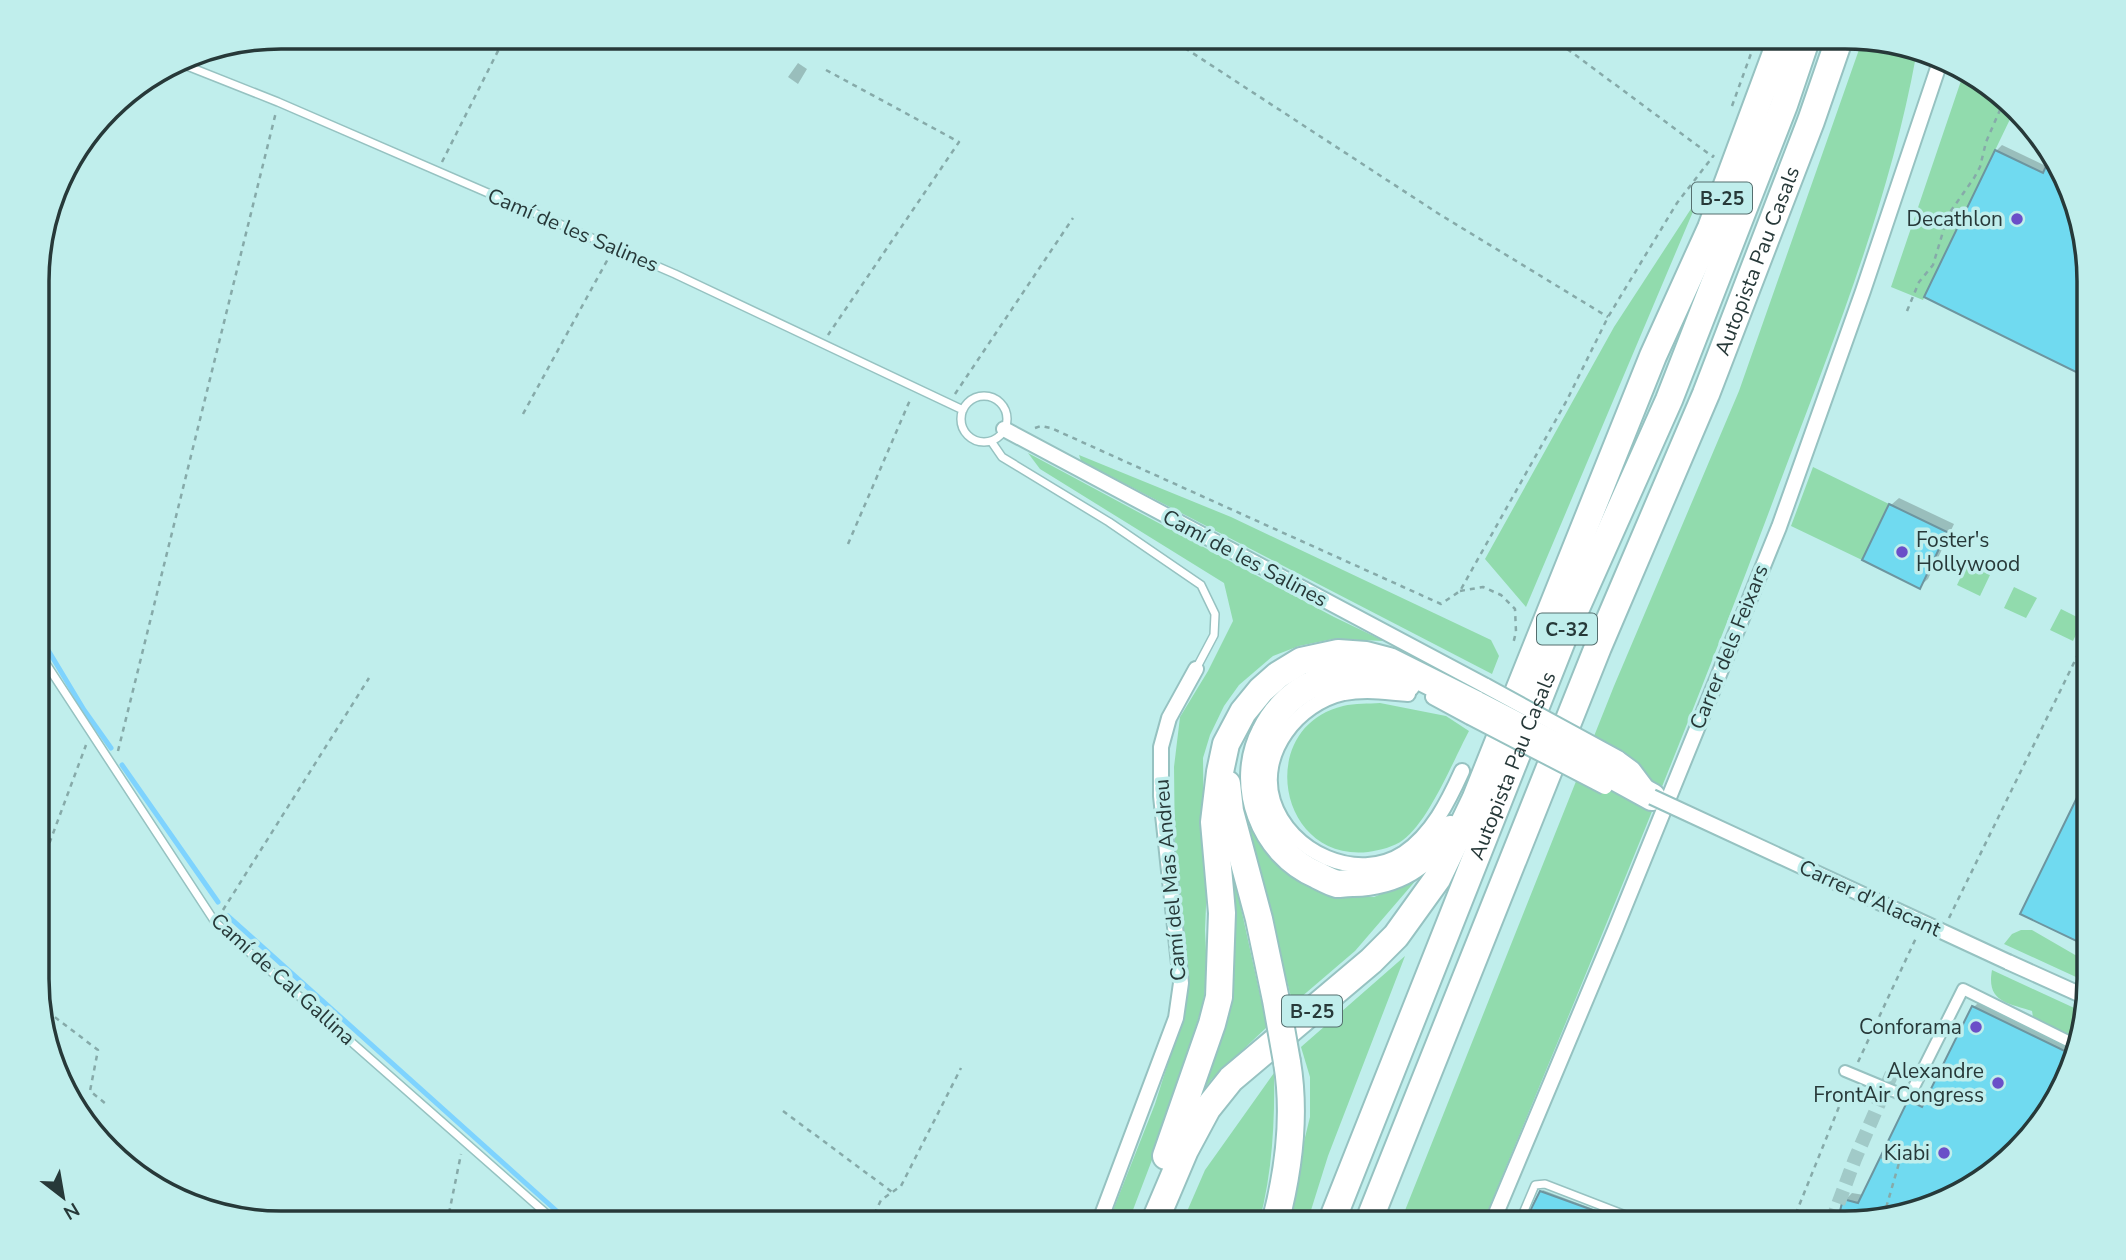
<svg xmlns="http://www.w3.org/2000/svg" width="2126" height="1260" font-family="'Nunito Sans',sans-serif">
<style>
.green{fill:#91dbad}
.shadow{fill:#0003}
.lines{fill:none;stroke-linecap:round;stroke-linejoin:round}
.stream{stroke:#7ed3fe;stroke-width:5}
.building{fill:#70daf0;stroke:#6d959f;stroke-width:2}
.minor-tunnel{stroke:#a1cac8;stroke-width:14;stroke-dasharray:14 7;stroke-linecap:butt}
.service-casing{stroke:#96c2c1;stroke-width:10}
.pedestrian-casing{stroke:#96c2c1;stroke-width:14}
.minor-casing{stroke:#96c2c1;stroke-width:18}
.motorway-casing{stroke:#96c2c1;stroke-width:30}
.path{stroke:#86aaa9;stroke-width:2.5;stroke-dasharray:5 5;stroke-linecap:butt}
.service{stroke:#fff;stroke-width:7}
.pedestrian{stroke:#fff;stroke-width:10}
.minor{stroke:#fff;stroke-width:14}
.motorway{stroke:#fff;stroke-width:26}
.minor-bridge-casing{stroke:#96c2c1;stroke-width:18;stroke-linecap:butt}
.motorway-bridge-casing{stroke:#96c2c1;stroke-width:30;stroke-linecap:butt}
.minor-bridge{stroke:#fff;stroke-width:14}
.motorway-bridge{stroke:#fff;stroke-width:26}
.poi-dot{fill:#6a4fc8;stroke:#c0eeec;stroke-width:2.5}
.labels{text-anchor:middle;stroke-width:7;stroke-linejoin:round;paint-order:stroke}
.shield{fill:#c0eeec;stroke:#556f6f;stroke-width:2}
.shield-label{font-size:19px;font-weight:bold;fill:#273939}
.poi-label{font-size:21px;fill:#273939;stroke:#c0eeec;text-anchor:end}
.street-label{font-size:21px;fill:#273939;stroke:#c0eeec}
.rim{fill:none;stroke:#273939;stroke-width:3.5}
</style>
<rect width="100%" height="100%" fill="#c0eeec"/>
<!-- green -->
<path class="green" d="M1862,41L1916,56C1889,204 1832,344 1779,485C1687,733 1584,978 1483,1223H1400L1614,686L1739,391Z
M1965,69L2013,113L1923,300L1891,287Z
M1700,195L1526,607L1485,559L1614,327Z
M1028,453L1334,617L1384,641L1333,639L1299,646L1273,656L1239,685L1224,706L1210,735L1203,758L1204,833L1207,882L1205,930L1207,972L1203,1004L1163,1131L1128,1223H1108L1155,1104L1186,1006L1187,972L1175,856L1174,767L1180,717L1208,671L1233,621L1224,583L1040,469Z
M1079,455L1231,517L1491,640L1499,656L1492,674L1081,461Z
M1813,467L1889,504L1862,560L1791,526Z
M1967,564L1990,575L1980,596L1957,585Z
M2014,587L2037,598L2026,618L2004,608Z
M2061,609L2083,620L2073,641L2050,630Z
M1380,703L1446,716L1469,731C1453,761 1429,821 1403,840C1394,847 1380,850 1368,852C1277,862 1255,727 1343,706C1355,703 1369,704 1380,703Z
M1248,825L1281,865L1333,895L1374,897L1417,879L1355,951L1293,1004L1252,853Z
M1234,876L1267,1027L1212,1079L1195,1101L1231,912Z
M2021,930H2032L2089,963V983L2004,944L2012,934Z
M1405,956L1328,1156L1307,1223H1284L1310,1117V1077L1301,1047Z
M1992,970L2083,1012L2075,1038L2033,1017L2032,1011C2008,1003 1986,1002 1992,970Z
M1274,1073C1275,1124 1272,1174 1259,1223H1182L1205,1170Z"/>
<!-- shadow -->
<path class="shadow" d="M798,63L807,69L798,84L788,77Z
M2002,145L2048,167L2052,157L2089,265V377L1926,297L1996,151Z
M1899,498L1954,524L1928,579L1920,586L1891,505Z
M1981,1000L2073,1045L2056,1101L1967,1190L1860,1223L1845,1200L1852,1193L1864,1195L1910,1101L1917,1094L1928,1099L1974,1007Z
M1543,1190L1604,1213L1601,1223L1541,1192Z"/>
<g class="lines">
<!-- stream -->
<path class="stream" d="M39,635L84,710L111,748
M122,765L218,902
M228,916L570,1223"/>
</g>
<!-- building -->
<path class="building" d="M1995,150L2043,173L2051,155L2089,265V351L2078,373L1924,297Z
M1889,504L1947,532L1920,589L1862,560Z
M2089,773V947L2020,914Z
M1972,1006L2071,1054L2056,1101L1967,1190L1860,1223H1837L1843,1199L1858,1203L1908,1100L1922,1107Z
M1540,1191L1623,1221V1223H1529L1531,1209Z"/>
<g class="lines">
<!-- minor-tunnel -->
<path class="minor-tunnel" d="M1831,1223L1855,1159L1893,1071"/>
<!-- service casing -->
<g class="service-casing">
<path id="service" d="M177,62L278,102L675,274L963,410
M961 419a23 23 0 1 1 46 0a23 23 0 1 1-46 0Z
M991,441L1002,457L1109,522L1201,585L1215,614L1214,635L1196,669
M39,653L215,922L557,1223
M1494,1219L1504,1223
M1523,1223L1521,1218L1535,1185L1545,1184L1646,1223"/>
</g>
<!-- pedestrian casing -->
<g class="pedestrian-casing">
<path id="pedestrian" d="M1845,1071L1898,1093H1906L1914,1087L1963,989L2074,1044"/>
</g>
<!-- minor casing -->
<g class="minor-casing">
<path id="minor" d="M1004,429L1486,686
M1408,694C1388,692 1365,689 1344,693C1298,703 1258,753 1273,801C1289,852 1357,884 1404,853C1432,834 1448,802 1462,771
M1433,697L1470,717
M1618,758L1633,769L1648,789
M2008,962L2088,998
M1099,1223L1176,1018L1181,983L1161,796V747L1169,718L1196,669
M1492,1223L1615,930L1779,527L1863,291L1940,62"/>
</g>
<!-- motorway casing -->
<g class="motorway-casing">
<g id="motorway">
<path d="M1407,684C1376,671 1339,671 1309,686C1290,696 1274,713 1265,732C1238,784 1263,852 1317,875C1323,878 1330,882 1337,884C1341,884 1348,883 1353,883C1398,882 1424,862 1451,829"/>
<path d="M1610,774L1652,797"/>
<path d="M1227,784L1230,811L1259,919L1276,1000"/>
<path d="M1166,1156L1212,1024L1219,997L1222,913L1214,822L1220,772L1226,744L1243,712L1261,690L1278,675L1301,661L1338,653L1366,655L1389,661L1477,705"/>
<path d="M1154,1223L1185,1150L1207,1109L1231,1079L1371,961L1396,936L1437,879L1475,800L1653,356L1711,228L1782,37"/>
<path d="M1275,1223C1289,1170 1296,1116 1287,1062"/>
<path id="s1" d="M1331,1223L1565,633L1669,400L1784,105L1807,37"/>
<path id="s2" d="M1368,1223L1598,647L1706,394L1811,121L1840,37"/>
</g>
</g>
<!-- path -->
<path class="path" d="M1168,37L1439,214L1608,317
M1551,37L1713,157
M826,70L959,142L828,335
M1732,106L1757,37
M442,162L505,37
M1907,311L1919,282L1933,265L1948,215L1974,178L1980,167L1986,142L2003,103
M955,394L1073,218
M523,414L609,257
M1035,428L1041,426L1051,428L1441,604L1460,591L1567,400L1608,317L1677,203L1714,155
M848,544L910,400
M1460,591L1483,587L1501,595L1515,609L1516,632L1513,644
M118,751L276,112
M39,871L86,745
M223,910L369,678
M1949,918L2089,632
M39,1005L98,1050L90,1091L106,1104
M1858,1062L1916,938
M783,1111L892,1192
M1881,1157L1899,1163L1884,1215
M447,1223L461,1154
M870,1223L881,1200L901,1186L961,1068
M1792,1223L1847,1087"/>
<!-- service -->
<use href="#service" class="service"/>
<!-- pedestrian -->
<use href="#pedestrian" class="pedestrian"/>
<!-- minor -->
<use href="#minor" class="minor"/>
<!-- motorway -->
<use href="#motorway" class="motorway"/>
<!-- minor-bridge casing -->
<g class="minor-bridge-casing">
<path id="minor-bridge" d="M1486,686L1618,758
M1470,717L1605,787
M1652,797L2008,962"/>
</g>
<!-- motorway-bridge casing -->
<g class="motorway-bridge-casing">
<path id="motorway-bridge" d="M1477,705L1610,774
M1276,1000L1287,1062"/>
</g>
<!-- minor-bridge -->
<use href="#minor-bridge" class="minor-bridge"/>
<!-- motorway-bridge -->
<use href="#motorway-bridge" class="motorway-bridge"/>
</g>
<!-- markers -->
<g class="poi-dot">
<circle cx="2017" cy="219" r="7"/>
<circle cx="1902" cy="552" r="7"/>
<circle cx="1976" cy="1027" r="7"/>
<circle cx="1998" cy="1083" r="7"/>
<circle cx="1944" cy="1153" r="7"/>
</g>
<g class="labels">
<!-- shield labels -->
<g class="shield">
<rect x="1692" y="182.5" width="60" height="31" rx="5"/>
<rect x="1537" y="613.5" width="60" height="31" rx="5"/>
<rect x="1282" y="995.5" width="60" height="31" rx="5"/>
</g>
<g class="shield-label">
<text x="1722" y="205">B-25</text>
<text x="1567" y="636">C-32</text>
<text x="1312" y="1018">B-25</text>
</g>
<!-- poi labels -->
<g class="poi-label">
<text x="2003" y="226">Decathlon</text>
<text x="1916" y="547" text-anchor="start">Foster's<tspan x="1916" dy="24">Hollywood</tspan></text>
<text x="1962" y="1034">Conforama</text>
<text x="1984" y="1078">Alexandre<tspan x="1984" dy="24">FrontAir Congress</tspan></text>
<text x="1930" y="1160">Kiabi</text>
</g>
<!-- street labels -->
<g class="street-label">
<text transform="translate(573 230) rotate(23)" y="7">Camí de les Salines</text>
<text dy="7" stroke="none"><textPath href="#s2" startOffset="1038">Autopista Pau Casals</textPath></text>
<text transform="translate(1245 558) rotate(28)" y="7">Camí de les Salines</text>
<text transform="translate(1729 647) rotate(-68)" y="7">Carrer dels Feixars</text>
<text dy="7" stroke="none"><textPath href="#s1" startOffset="492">Autopista Pau Casals</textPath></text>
<text transform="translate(1170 880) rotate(-95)" y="7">Camí del Mas Andreu</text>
<text transform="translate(1870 898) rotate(25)" y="7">Carrer d'Alacant</text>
<text transform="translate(283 979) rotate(42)" y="7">Camí de Cal Gallina</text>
</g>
</g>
<!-- crop -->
<path d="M0 0H2126V1260H0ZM281 49H1845A232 232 0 0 1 2077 281V979A232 232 0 0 1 1845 1211H281A232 232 0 0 1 49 979V281A232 232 0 0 1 281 49Z" fill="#c0eeec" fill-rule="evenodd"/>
<path class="rim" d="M281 49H1845A232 232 0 0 1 2077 281V979A232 232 0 0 1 1845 1211H281A232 232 0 0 1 49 979V281A232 232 0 0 1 281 49Z"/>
<!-- north arrow -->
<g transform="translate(63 1197) rotate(149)" stroke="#c0eeec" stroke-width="5" paint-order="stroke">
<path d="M0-5L12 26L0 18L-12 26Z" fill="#273939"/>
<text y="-10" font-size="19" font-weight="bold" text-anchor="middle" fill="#273939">N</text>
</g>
</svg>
